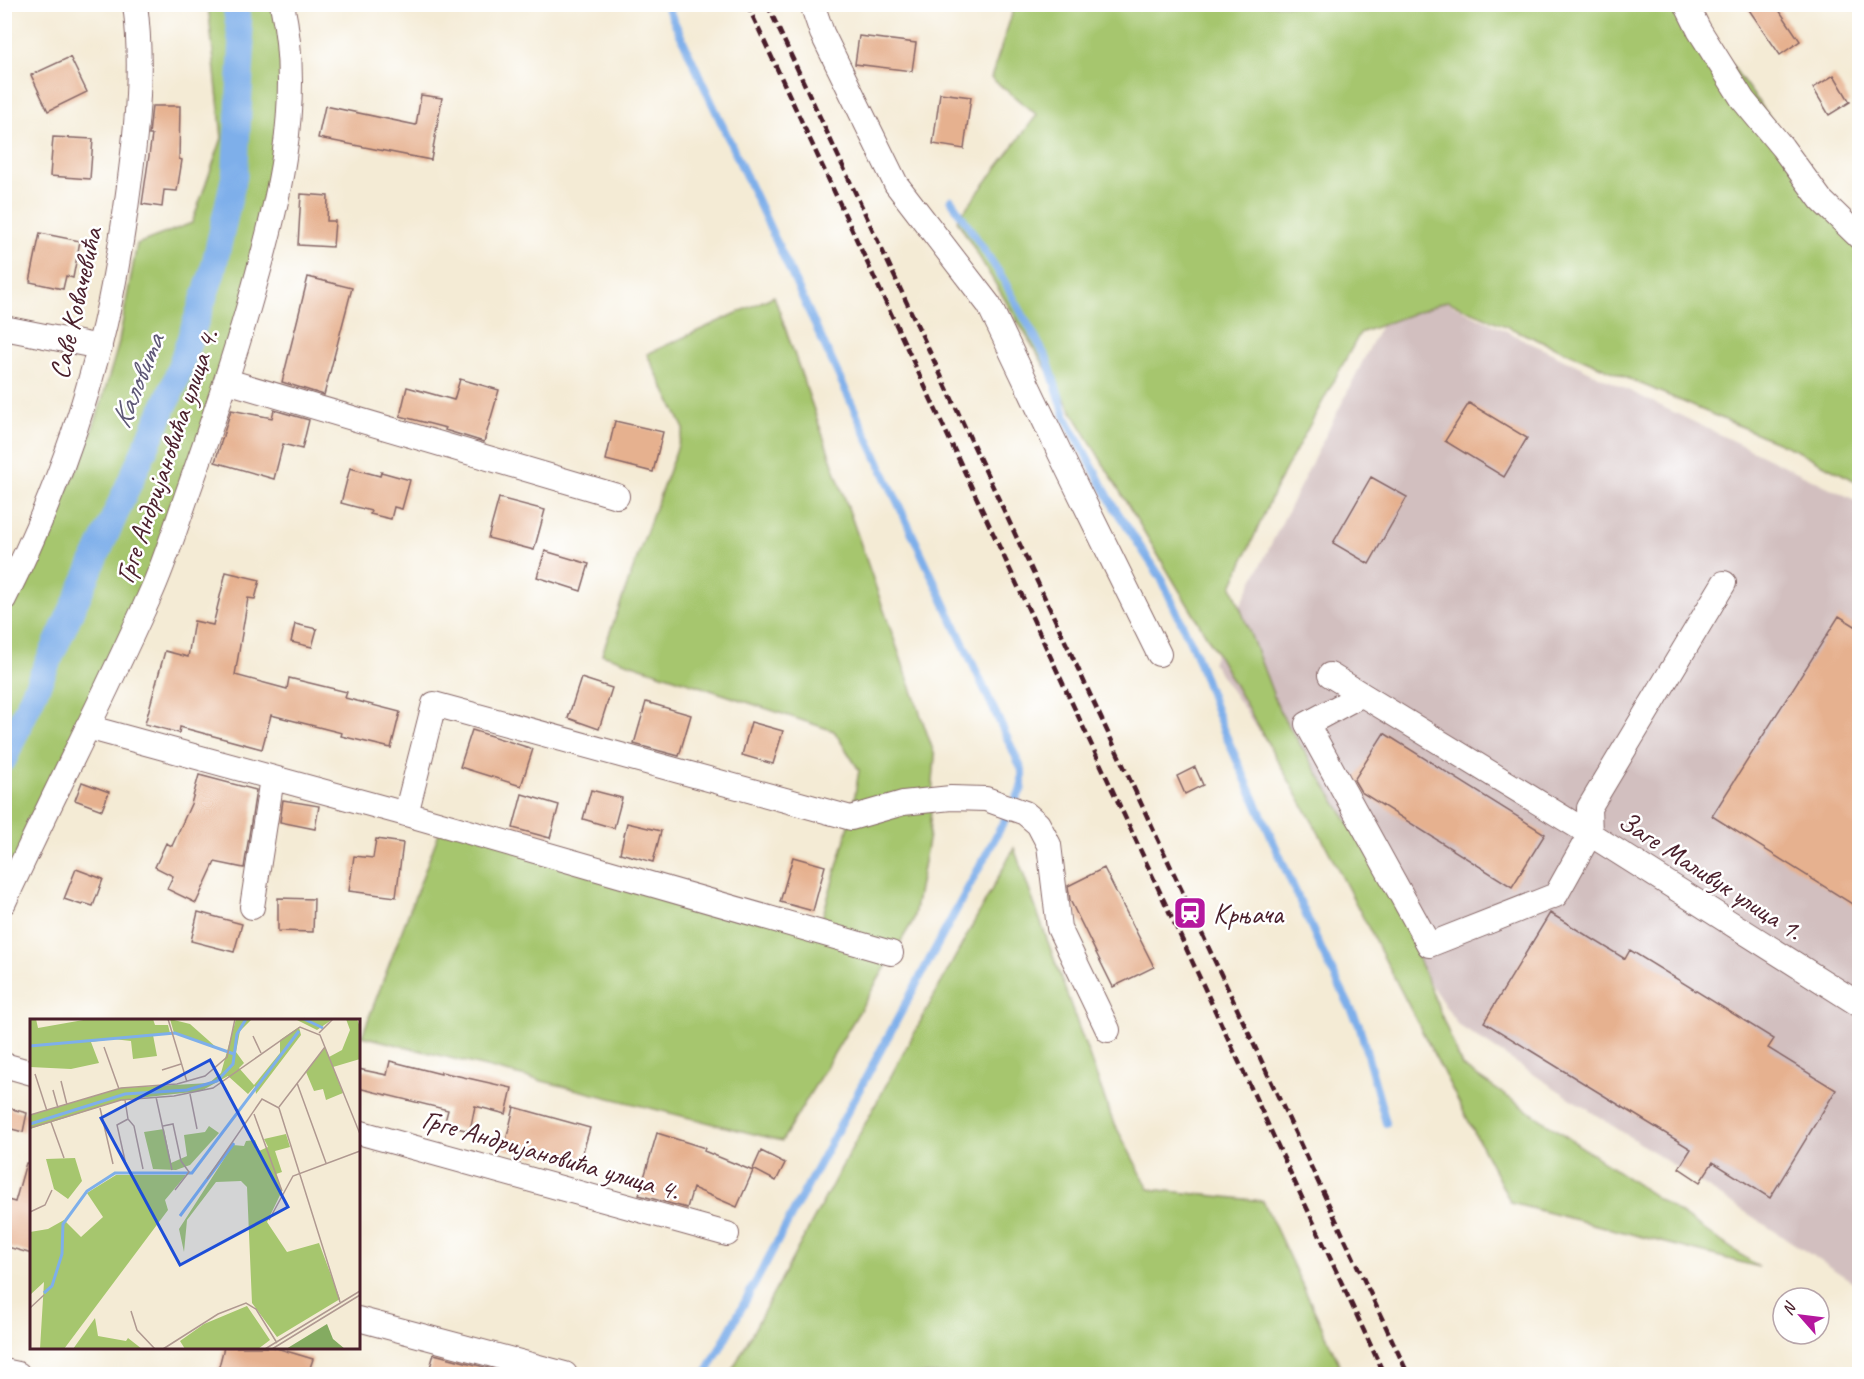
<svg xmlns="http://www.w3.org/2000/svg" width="1864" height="1379" font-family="Caveat,sans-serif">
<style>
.industrial{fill:#d2bfbf}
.green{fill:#a6c66e;stroke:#78724c;stroke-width:1.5}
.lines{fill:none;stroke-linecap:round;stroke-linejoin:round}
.stream{stroke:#7eafea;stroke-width:8}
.canal{stroke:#7eafea;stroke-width:26}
.building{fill:#e6b18f}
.minor-casing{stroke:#866666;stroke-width:26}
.minor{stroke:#fff;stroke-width:24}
.rail{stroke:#4a1f2b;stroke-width:4.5;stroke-dasharray:9 4.5;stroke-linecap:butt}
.labels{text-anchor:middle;stroke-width:5;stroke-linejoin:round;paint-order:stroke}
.street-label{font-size:28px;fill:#4a1f2b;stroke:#fff}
.poi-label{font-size:28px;fill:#4a1f2b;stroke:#fff;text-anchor:start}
.water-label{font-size:30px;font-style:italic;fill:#5f5977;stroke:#fff}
.inset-river{fill:none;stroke:#7eafea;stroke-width:3}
.inset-road{fill:none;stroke:#b09991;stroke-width:1.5}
.view{fill:#1d4ed8;fill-opacity:0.15;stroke:#1d4ed8;stroke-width:3}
.inset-edge{fill:none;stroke:#4a1f2b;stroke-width:3}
</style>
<rect width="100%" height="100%" fill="#fff"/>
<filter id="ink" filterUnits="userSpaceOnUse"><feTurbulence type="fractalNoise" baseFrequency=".0167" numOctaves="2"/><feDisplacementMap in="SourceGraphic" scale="12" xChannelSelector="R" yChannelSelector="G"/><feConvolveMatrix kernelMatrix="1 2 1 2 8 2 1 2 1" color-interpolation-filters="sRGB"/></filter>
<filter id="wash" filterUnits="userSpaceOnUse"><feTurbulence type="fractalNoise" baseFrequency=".008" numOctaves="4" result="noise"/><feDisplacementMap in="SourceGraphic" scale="24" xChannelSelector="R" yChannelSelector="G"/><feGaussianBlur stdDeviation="1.35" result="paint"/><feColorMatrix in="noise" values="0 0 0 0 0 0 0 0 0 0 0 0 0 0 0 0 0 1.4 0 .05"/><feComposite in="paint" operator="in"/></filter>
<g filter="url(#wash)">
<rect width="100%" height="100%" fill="#f4ebd5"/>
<!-- industrial -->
<path class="industrial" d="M1403,281L1859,502V1286L1458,1025L1212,662Z"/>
<!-- green -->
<path class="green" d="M208,5H282L288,31L264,255L169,548L5,902V612L83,458L100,407L118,346L137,244L192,223L222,138Z
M1015,5H1688L1859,240V483L1798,451L1447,301L1360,333L1277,485L1232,586L1280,712L1392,893L1462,1066L1759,1267L1511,1203L1325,844L1212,645L957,220L1037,115L991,78Z
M774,296L935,756L929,835L913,921L782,1141L362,1036L442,825L818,932L851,818L859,770L834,731L602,654L684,429L647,354Z
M1014,848L1112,1119L1149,1189L1263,1201L1344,1374H730Z"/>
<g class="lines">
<!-- stream -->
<path class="stream" d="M666,4L1022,770V788L706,1374
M951,200L1002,277L1047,359L1066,418L1114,507L1161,578L1195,652L1223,729L1322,951L1359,1025L1386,1123"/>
<!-- canal -->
<path class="canal" d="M4,759L174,385L212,274L235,173L242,47L235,4"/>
</g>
<g id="blocks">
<!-- building -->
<path class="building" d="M1745,4H1775L1800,41L1780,55Z
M859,36L916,43L912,71L855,64Z
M70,57L87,92L48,111L31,75Z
M1834,75L1850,102L1829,115L1813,88Z
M940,93L971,97L964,149L933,144Z
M421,95L442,98L431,160L318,138L325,106L416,125Z
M152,106H180L179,159L182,160L177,191L164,190L162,207L142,204L152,135H149Z
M53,137L93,139L90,179L50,176Z
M301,194L328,196L327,221H335L333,247L298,245Z
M40,233L80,241L73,278L66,276L63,289L30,282Z
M308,277L352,288L324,395L282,382Z
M460,379L499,390L484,442L445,430L446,428L400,416L407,387L454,400Z
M1469,403L1527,438L1504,477L1445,441Z
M231,410L272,418L274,410L309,420L302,449L283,444L274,479L215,462Z
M615,421L663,432L653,472L606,460Z
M350,468L380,476L381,472L410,480L402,509L394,507L391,519L370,514L371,511L341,503Z
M1371,477L1407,497L1369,564L1333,543Z
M499,498L545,510L534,550L488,538Z
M545,551L589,564L581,591L537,577Z
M226,572L260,580L255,599L248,598L235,675L287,689L289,678L347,692L345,698L400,712L391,748L341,736L342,733L271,715L262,749L180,727L179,733L145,724L165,651L188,657L194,621L213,625Z
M1839,616L1860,629V909L1712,816Z
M295,624L317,629L312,647L291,642Z
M581,678L612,688L599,729L568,718Z
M646,702L691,715L679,756L634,744Z
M751,722L783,731L773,764L742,755Z
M472,730L533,749L521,786L460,767Z
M1384,733L1545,834L1512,887L1361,792L1354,780Z
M1195,767L1203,785L1185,794L1177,776Z
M199,775L256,790L244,868L215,862L196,903L167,889L173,876L155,867L166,843L172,846L191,804Z
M82,782L109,792L102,810L75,800Z
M591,790L622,798L614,828L583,819Z
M522,794L559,805L550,838L513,828Z
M283,800L319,806L315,829L280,822Z
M627,823L661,831L653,862L620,853Z
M376,839L403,843L396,897L349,891L354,856L373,858Z
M793,857L825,866L813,911L780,902Z
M1104,868L1154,967L1113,987L1070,900L1068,886Z
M76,869L103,879L93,906L83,903L82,905L64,899Z
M278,898L314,899L313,932L278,931Z
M198,912L242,924L234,952L191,941Z
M1550,913L1625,959L1630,950L1774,1039L1768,1048L1836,1090L1770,1198L1713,1162L1700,1182L1679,1168L1691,1149L1484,1022Z
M390,1061L441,1074V1072L512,1088L506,1114L475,1106L470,1131L444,1125L448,1110L358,1088V1069L387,1075Z
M4,1107L27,1113L23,1132L4,1127Z
M514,1107L590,1128L579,1165L537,1154L536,1157L504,1149Z
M657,1133L705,1148L704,1151L753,1171L737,1207L693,1188L687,1208L639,1195Z
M761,1151L785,1163L776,1181L753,1169Z
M26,1163L32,1164V1254L4,1246V1199L15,1202Z
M224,1347H273L313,1359L308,1374H217Z
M434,1354L511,1374H428Z"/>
</g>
</g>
<g filter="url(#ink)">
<use href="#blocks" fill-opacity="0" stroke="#866666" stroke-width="1.5"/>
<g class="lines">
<!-- minor casing -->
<g class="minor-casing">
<path id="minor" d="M812,4L822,33L896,184L989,305L1068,470L1159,654
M1686,4L1699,30L1743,100L1782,147L1821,200L1860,238
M4,328L100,347
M227,381L617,496
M4,599C44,519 77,435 99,348C113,295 122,240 129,186C137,126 143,65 135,4
M1330,675L1590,834L1860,1005
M1361,695L1307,724L1429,945L1556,895L1590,834
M87,727L406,814L891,953
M406,814L434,704L851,818L903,803L951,798L986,799L1025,813L1038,824L1049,845L1059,928L1108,1030
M1590,834L1589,808L1724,583
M4,902C51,799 104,698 150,595C165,562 176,526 188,492C210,430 231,368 249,305C277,208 304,105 282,4
M252,907L272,778
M4,1065L32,1073
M358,1132L727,1234
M358,1319L565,1374
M4,1371L18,1374"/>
</g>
<!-- minor -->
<use href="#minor" class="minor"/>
<!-- rail -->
<path class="rail" d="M747,4L1384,1374
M767,4L1408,1374"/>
</g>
</g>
<!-- icons -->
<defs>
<g id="station-square" transform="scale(1.725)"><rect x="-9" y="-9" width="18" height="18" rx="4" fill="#b5179e" stroke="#fff"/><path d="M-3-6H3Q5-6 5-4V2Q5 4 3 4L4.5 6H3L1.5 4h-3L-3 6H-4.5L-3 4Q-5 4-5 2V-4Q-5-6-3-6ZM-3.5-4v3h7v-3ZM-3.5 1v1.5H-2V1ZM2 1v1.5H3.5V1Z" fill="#fff"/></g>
</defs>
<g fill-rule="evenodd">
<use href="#station-square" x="1190" y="913"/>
</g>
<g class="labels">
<!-- street labels -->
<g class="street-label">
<text transform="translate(75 303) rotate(-77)" y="10">Саве Ковачевића</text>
<text transform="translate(166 456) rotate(-71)" y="10">Грге Андријановића улица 4.</text>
<text transform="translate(1711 875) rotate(33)" y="10">Заге Маливук улица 1.</text>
<text transform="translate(551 1154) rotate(16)" y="10">Грге Андријановића улица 4.</text>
</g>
<!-- poi labels -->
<g class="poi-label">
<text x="1213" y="923">Крњача</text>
</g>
<!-- water labels -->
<g class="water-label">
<text transform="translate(137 381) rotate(-68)" y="10">Каловита</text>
</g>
</g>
<!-- overview -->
<g transform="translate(30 1019)">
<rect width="330" height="330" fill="#f4ebd5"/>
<path d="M0,0H6L8,9L59,0H123L125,6H138L140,14L123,16L127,37L103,40L101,22L83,20L61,23L69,44L41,50L0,48ZM140,0L160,5L187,29L144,14ZM206,0H222L210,12L206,33L214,44L209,49L224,66L250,34V21L269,8L271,16L226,75L225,67L218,75L198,57L171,72L91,81L0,110V96L91,69L179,64L191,54ZM265,0H303L287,11ZM316,0H327L330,8V40L303,48L313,74L296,81L293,70L284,72L276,53L295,28L299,38L312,31L320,11ZM179,107L189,114L160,146L146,151L123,150L114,113L134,110L141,144L157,137L154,116L175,113ZM256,115L260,128L245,132L252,153L246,155L252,172L237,203L257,233L289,224L310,280L247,318L222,284L217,168L211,162L186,163L157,201L154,233L149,210L203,126L214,127L216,122L225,121L229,132L238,128L234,120ZM45,139L52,162L38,180L24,170L16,140ZM86,156H156L135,181L138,191L34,330H10L14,263L0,276V213L18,210L34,201L51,218L73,198L57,174ZM217,287L240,321L228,330H155L150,322L174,305ZM65,299L68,317L96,322L98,319L112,330H43Z" fill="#a6c66e"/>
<path d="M297,305L303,320L315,330H256Z" fill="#84ab61"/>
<path class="inset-river" d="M274,0L293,9M0,27L145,14L204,35M0,105L95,75L157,71L187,62L203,45L207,15L216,0M150,197L204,124M14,274L22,267L32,235L33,205L57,172L85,154H162L269,12"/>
<path class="inset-road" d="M138,0L157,63M289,14L303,0M223,17L231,34M74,28L89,70M132,51L151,45M5,55L17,92M31,62L37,86M267,64L296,144M23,71L28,89M160,75L167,110M126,78L142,151M95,81L98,100L87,106L96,146M249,88L295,28M70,89L83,145M249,89L310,283M224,95L252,172M0,96L91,69L147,65L175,57L197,38L205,0M98,100L104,107L113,150M21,103L34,139M133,107L143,105L151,142L159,153L145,171M0,109L91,81L144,77L183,69L270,8L290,16L330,115M177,160L232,80L249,89M0,193L15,186L22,171M239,201L263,157L330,132M0,289L14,276M101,292L107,311L125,330M133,330L188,295L216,284L226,290L247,324M235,330L330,272M242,330L330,276"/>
<path class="view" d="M180,41L258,188L150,246L71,99Z"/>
<rect width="330" height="330" class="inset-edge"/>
</g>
<!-- margin -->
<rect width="1864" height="1379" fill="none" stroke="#fff" stroke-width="24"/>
<!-- north arrow -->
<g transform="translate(1801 1316) rotate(298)"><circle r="28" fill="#ffffff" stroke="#b7a5aa" stroke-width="1.5"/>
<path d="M0-4.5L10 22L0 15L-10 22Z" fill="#b5179e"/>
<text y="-9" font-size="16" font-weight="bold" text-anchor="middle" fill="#4a1f2b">N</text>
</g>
</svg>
